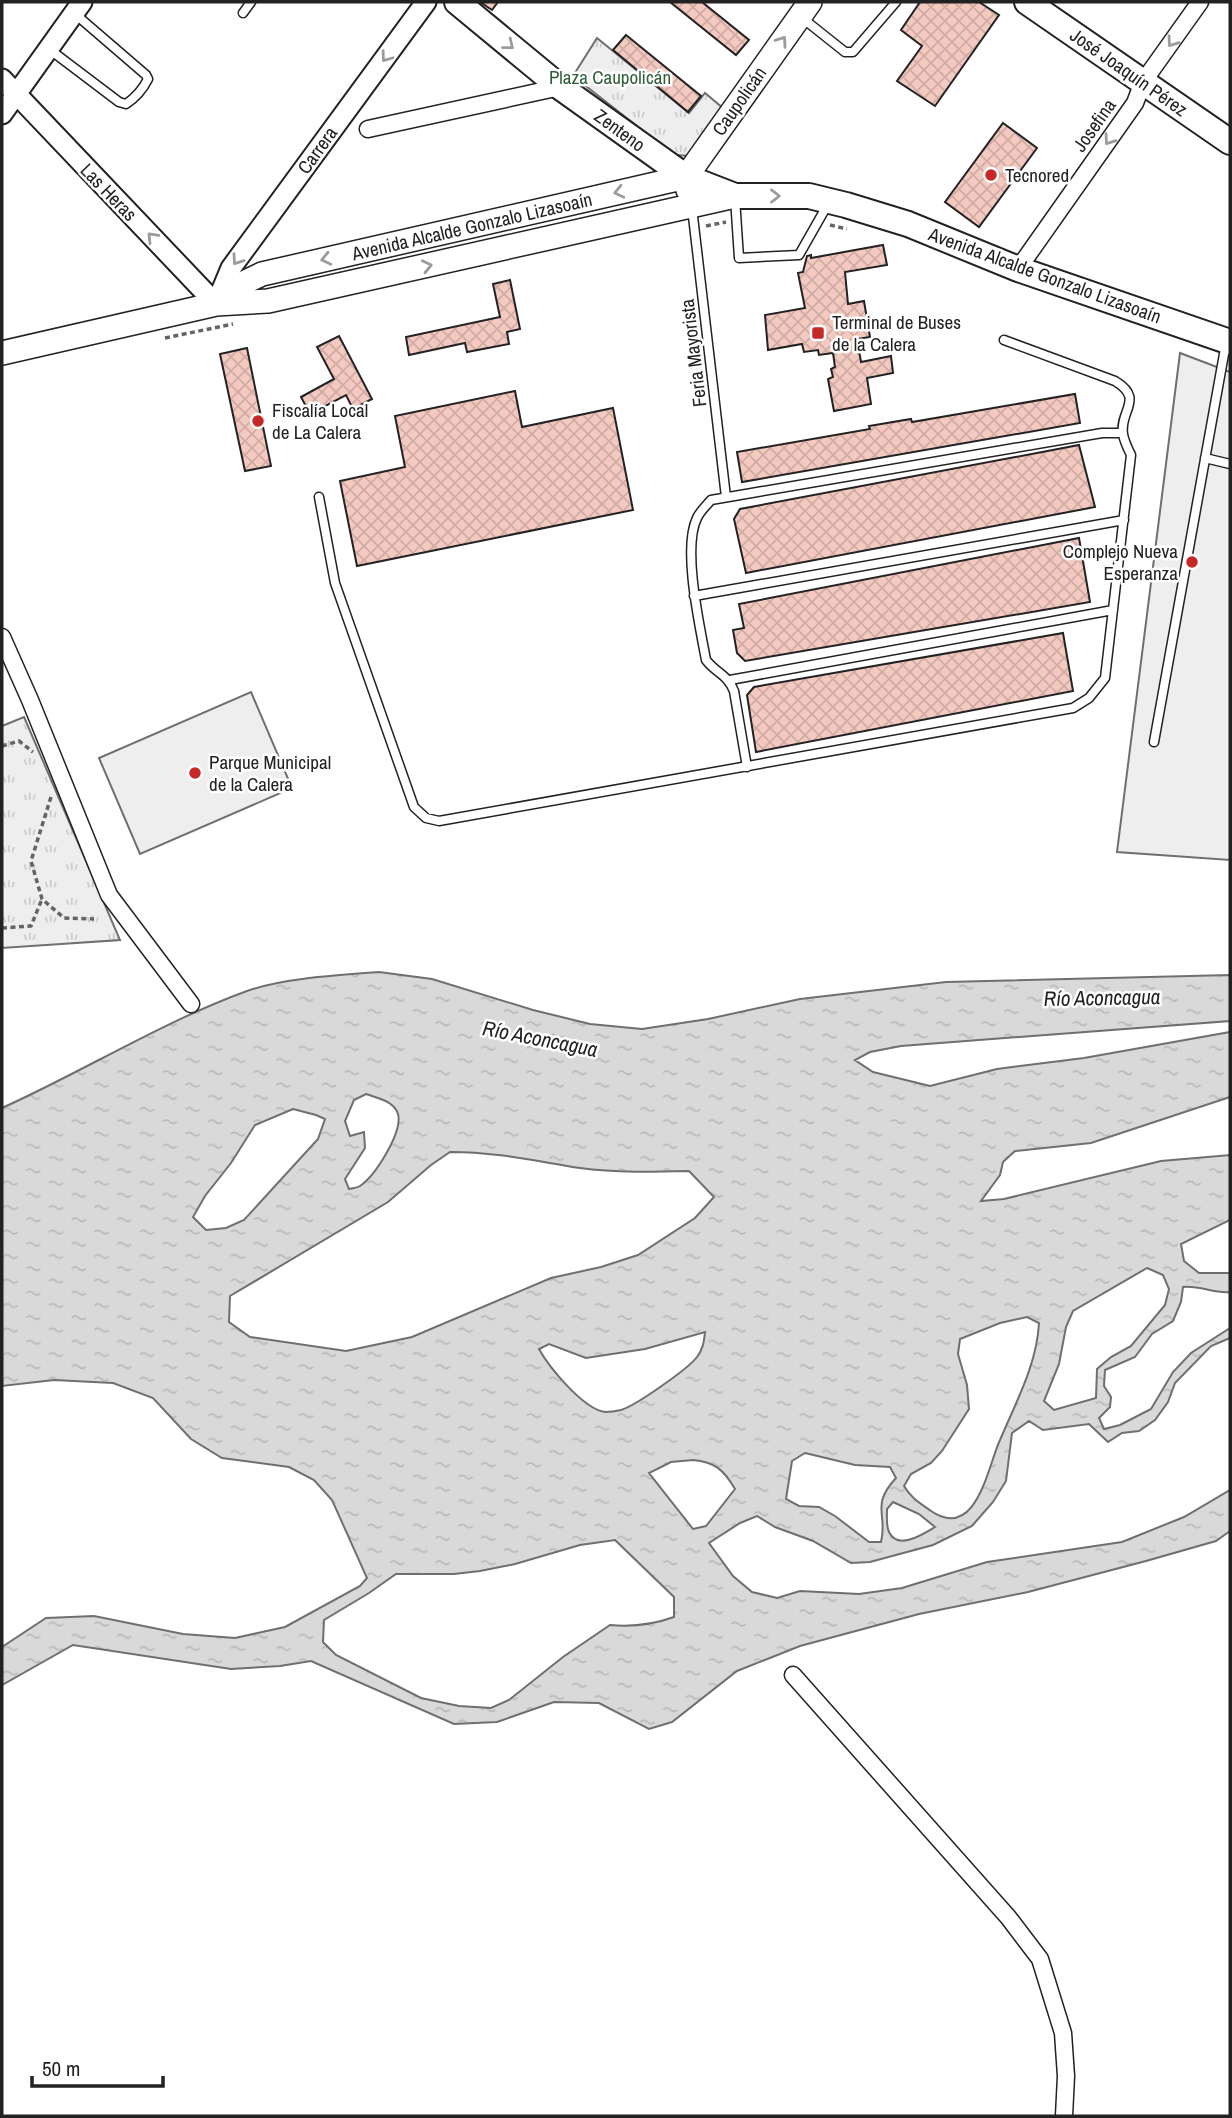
<svg xmlns="http://www.w3.org/2000/svg" width="1232" height="2118" font-family="'Archivo Narrow',sans-serif">
<style>
.park{fill:url(#park-tufts);stroke:#6f6f6f;stroke-width:2}
.pitch{fill:#eee;stroke:#6f6f6f;stroke-width:2}
.water{fill:url(#water-ripples);stroke:#6f6f6f;stroke-width:2;fill-rule:evenodd}
.building{fill:url(#building-cross-hatch);stroke:#222;stroke-width:2}
.lines{fill:none;stroke-linecap:round;stroke-linejoin:round}
.service-casing{stroke:#222;stroke-width:11}
.minor-casing{stroke:#222;stroke-width:19}
.tertiary-casing{stroke:#222;stroke-width:23}
.secondary-casing{stroke:#222;stroke-width:26}
.primary-casing{stroke:#222;stroke-width:28}
.path{stroke:#646464;stroke-width:3.5;stroke-dasharray:5 3.5;stroke-linecap:butt}
.service{stroke:#fff;stroke-width:8}
.minor{stroke:#fff;stroke-width:16}
.tertiary{stroke:#fff;stroke-width:19}
.secondary{stroke:#fff;stroke-width:23}
.primary{stroke:#fff;stroke-width:24}
.oneway{stroke:#9c9c9c}
.poi-dot{fill:#c62828;stroke:#fff;stroke-width:2.5}
.labels{text-anchor:middle;stroke-width:5;stroke-linejoin:round;paint-order:stroke}
.street-label{font-size:19px;fill:#222;stroke:#fff}
.park-label{font-size:19px;fill:#2f5e38;stroke:#fff}
.poi-label{font-size:19px;fill:#222;stroke:#fff;text-anchor:start}
.water-label{font-size:21px;font-style:italic;fill:#222;stroke:#fff}
</style>
<defs>
<pattern id="park-tufts" width="24" height="20" patternUnits="userSpaceOnUse" patternTransform="scale(1.75)"><rect width="24" height="20" fill="#eee"/><path d="M3 7l-1-3M5 7V3M7 7l1-3M15 17l-1-3M17 17v-4M19 17l1-3" fill="none" stroke="#ccc"/></pattern>
<pattern id="water-ripples" width="26" height="14" patternUnits="userSpaceOnUse" patternTransform="scale(1.75)"><rect width="26" height="14" fill="#d9d9d9"/><path d="M2 4q2-2 4 0t4 0M15 11q2-2 4 0t4 0" fill="none" stroke="#bababa"/></pattern>
<pattern id="building-cross-hatch" width="8" height="8" patternUnits="userSpaceOnUse" patternTransform="scale(1.75)"><rect width="8" height="8" fill="#f3c9c0"/><path d="M0 0l8 8M0 8l8-8" fill="none" stroke="#d0aca5"/></pattern>
</defs>
<rect width="100%" height="100%" fill="#fff"/>
<!-- park -->
<path class="park" d="M597,38L689,113L705,93L724,109L692,156L674,155L573,76Z
M24,717L120,940L2,948V726Z"/>
<!-- pitch -->
<path class="pitch" d="M1180,353L1230,372V860L1117,852Z
M251,692L292,788L140,854L99,758Z"/>
<!-- water -->
<path class="water" d="M379,972L432,979L533,1010L590,1024L642,1029L708,1019L800,999L946,982L1230,975V1021L901,1046L870,1052L855,1060L873,1072L930,1086L997,1069L1084,1058L1230,1032V1097L1091,1143L1015,1151L1003,1162L1000,1175L981,1201L1004,1199L1161,1161L1230,1155V1220L1181,1244L1184,1261L1199,1273H1230V1292C1214,1294 1200,1285 1183,1287L1181,1302L1173,1321L1152,1334L1135,1357L1105,1370L1104,1386L1111,1397L1110,1407L1099,1418L1104,1429L1120,1425L1151,1409L1173,1372L1191,1353L1230,1328V1338L1211,1346L1175,1383L1168,1402L1155,1420L1139,1431L1122,1433L1108,1442L1089,1424L1043,1430L1029,1421L1012,1433L1006,1481L993,1502L972,1526L933,1545L870,1562L851,1563L813,1541L775,1527L757,1516L740,1523L709,1543L733,1576L752,1592L777,1598L800,1591L859,1594L902,1588L987,1562L1122,1542L1184,1517L1230,1490V1531L1216,1541L1146,1561L1028,1592L919,1614L800,1646L737,1671L672,1722L649,1729L599,1703L554,1702L497,1722L454,1724L311,1661L280,1666L231,1669L73,1645L2,1685V1647L46,1618L94,1616L183,1634L235,1638L285,1627L360,1586L367,1578L332,1500L314,1480L289,1467L222,1458L191,1439L153,1398L113,1383L54,1380L2,1386V1108C84,1071 162,1022 247,991C284,978 339,975 379,972ZM366,1094C377,1098 394,1101 398,1114C403,1132 375,1176 360,1186C357,1188 353,1188 349,1189L345,1179L365,1148L364,1132L350,1136L345,1121L354,1100ZM293,1109L316,1115L325,1119L318,1139L244,1220L226,1228L206,1230L193,1217L205,1196L231,1163L255,1125ZM450,1152C497,1152 535,1161 580,1168C616,1173 653,1172 689,1171L714,1197L695,1218L638,1255L601,1267L551,1278L412,1337L346,1351L250,1337L229,1322L230,1296L388,1202L431,1165ZM1147,1268L1163,1275L1169,1289L1165,1305L1131,1346L1111,1357L1097,1369L1096,1398L1054,1410L1044,1401L1059,1364L1066,1327L1073,1311ZM1027,1317L1039,1323C1037,1364 1016,1402 1000,1440C988,1465 977,1542 931,1511C920,1503 911,1498 904,1486L911,1474L931,1463L942,1451L969,1409L967,1385L958,1354L960,1339L1000,1323ZM705,1332C704,1342 703,1349 697,1357C688,1369 635,1406 621,1410C617,1411 609,1412 605,1412C583,1409 549,1367 539,1349L549,1344L586,1358L645,1349ZM805,1453L855,1465L890,1467L896,1478C870,1506 888,1514 881,1542H869L835,1516L819,1507L799,1506L786,1499L792,1461ZM693,1460C715,1462 724,1470 735,1489L706,1526L693,1529L649,1473L671,1462ZM893,1502L919,1514L935,1527C923,1534 898,1551 889,1532C886,1526 887,1515 887,1509ZM615,1540L674,1597V1617C652,1625 633,1627 610,1625L563,1657L509,1700L491,1708L459,1706L421,1698L336,1655L323,1642L324,1620L369,1593L396,1574H454L480,1571L515,1564L580,1545Z"/>
<!-- building -->
<path class="building" d="M480,2H498L492,10Z
M670,2H702L749,40L736,55Z
M920,2H979L999,15L935,106L897,81L922,46L901,30Z
M626,35L701,96L688,112L613,50Z
M1003,123L1037,148L979,227L945,202Z
M883,245L887,265L845,272L848,304L864,301L870,337L857,339L861,362L891,356L893,373L867,378L871,404L834,411L828,379L833,377L831,369L835,367L833,353L819,355L818,350L804,352L802,344L768,350L765,315L805,308L798,273L803,272L807,256L811,255V258Z
M510,280L520,329L507,332L509,344L467,352L465,343L409,355L406,337L500,317L493,284Z
M339,336L372,399L353,409L346,395L310,414L301,397L334,379L317,347Z
M247,348L271,466L245,471L220,354Z
M515,391L522,427L613,408L633,510L357,566L340,481L405,467L395,416Z
M1075,394L1080,423L742,482L737,452L870,429L869,426L911,419L912,422Z
M1079,445L1095,507L746,573L734,519L740,509Z
M1079,538L1090,602L745,661L737,653L733,630L744,628L739,604Z
M1063,633L1073,691L756,752L747,695L754,687Z"/>
<g class="lines">
<!-- service casing -->
<g class="service-casing">
<path id="service" d="M243,13L251,2
M801,17L845,52H853L896,2
M49,49L119,102L126,104C135,98 143,89 148,79L146,75L74,13
M735,198L739,258L799,255L828,204
M692,208L726,497
M1205,458L1230,464
M319,497L335,583L414,807L426,818L439,821L1073,708L1089,698L1105,678L1131,455C1128,449 1124,441 1123,434C1119,411 1145,399 1115,381L1004,340
M694,596L1124,520
M730,680L1113,610
M1154,742L1226,343
M747,767L734,691C727,674 717,674 706,660C700,627 682,548 697,518C700,511 707,505 711,500L1102,433H1122"/>
</g>
<!-- minor casing -->
<g class="minor-casing">
<path id="minor" d="M368,129L560,87
M1018,269L1135,103L1143,82L1200,2
M2,637L30,700L109,895L191,1004
M793,1675L1008,1917L1040,1959L1063,2033L1066,2076L1064,2116"/>
</g>
<!-- tertiary casing -->
<g class="tertiary-casing">
<path id="tertiary" d="M2,79L216,304L231,268L426,2
M2,114L82,2"/>
</g>
<!-- secondary casing -->
<g class="secondary-casing">
<path id="secondary" d="M688,190L686,177L810,2
M216,304L235,287L262,274L686,177
M2,353L216,304L268,301L735,196"/>
</g>
<!-- primary casing -->
<g class="primary-casing">
<path id="primary" d="M457,2L560,87L686,177L735,196H809L846,205L908,224L1018,269L1230,342
M1027,2L1230,142"/>
</g>
<!-- path -->
<path class="path" d="M830,225L847,229
M706,226L726,222
M165,338L233,324
M2,746L19,741L33,752
M51,797L31,861L42,899L64,918L94,919
M2,928L31,926L42,899"/>
<!-- service -->
<use href="#service" class="service"/>
<!-- minor -->
<use href="#minor" class="minor"/>
<!-- tertiary -->
<use href="#tertiary" class="tertiary"/>
<!-- secondary -->
<use href="#secondary" class="secondary"/>
<!-- primary -->
<use href="#primary" class="primary"/>
</g>
<!-- one-way arrows -->
<defs><path id="oneway-chevron" d="M-2-3.5L2.5 0L-2 3.5" fill="none" stroke-width="1.6" stroke-linecap="round" stroke-linejoin="round" transform="scale(1.75)"/></defs>
<g class="oneway">
<use href="#oneway-chevron" transform="translate(782 41) rotate(-55)"/>
<use href="#oneway-chevron" transform="translate(1172 42) rotate(125)"/>
<use href="#oneway-chevron" transform="translate(509 45) rotate(39)"/>
<use href="#oneway-chevron" transform="translate(386 57) rotate(126)"/>
<use href="#oneway-chevron" transform="translate(1109 140) rotate(125)"/>
<use href="#oneway-chevron" transform="translate(619 192) rotate(167)"/>
<use href="#oneway-chevron" transform="translate(775 196)"/>
<use href="#oneway-chevron" transform="translate(152 237) rotate(-134)"/>
<use href="#oneway-chevron" transform="translate(326 259) rotate(167)"/>
<use href="#oneway-chevron" transform="translate(237 260) rotate(125)"/>
<use href="#oneway-chevron" transform="translate(427 266) rotate(-13)"/>
</g>
<!-- markers -->
<g class="poi-dot">
<circle cx="991" cy="175" r="7"/>
<rect x="811" y="326" width="14" height="14" rx="3.5"/>
<circle cx="258" cy="421" r="7"/>
<circle cx="1192" cy="562" r="7"/>
<circle cx="195" cy="773" r="7"/>
</g>
<g class="labels">
<!-- street labels -->
<g class="street-label">
<text transform="translate(1129 72) rotate(35)" y="7">José Joaquín Pérez</text>
<text transform="translate(739 101) rotate(-55)" y="7">Caupolicán</text>
<text transform="translate(1094 125) rotate(-55)" y="7">Josefina</text>
<text transform="translate(620 130) rotate(36)" y="7">Zenteno</text>
<text transform="translate(317 150) rotate(-54)" y="7">Carrera</text>
<text transform="translate(109 192) rotate(46)" y="7">Las Heras</text>
<text transform="translate(472 226) rotate(-13)" y="7">Avenida Alcalde Gonzalo Lizasoaín</text>
<text transform="translate(1045 275) rotate(20)" y="7">Avenida Alcalde Gonzalo Lizasoaín</text>
<text transform="translate(693 353) rotate(-97)" y="7">Feria Mayorista</text>
</g>
<!-- park labels -->
<g class="park-label">
<text x="610" y="84">Plaza Caupolicán</text>
</g>
<!-- poi labels -->
<g class="poi-label">
<text x="1005" y="182">Tecnored</text>
<text x="832" y="329">Terminal de Buses<tspan x="832" dy="22">de la Calera</tspan></text>
<text x="272" y="417">Fiscalía Local<tspan x="272" dy="22">de La Calera</tspan></text>
<text x="1178" y="558" text-anchor="end">Complejo Nueva<tspan x="1178" dy="22">Esperanza</tspan></text>
<text x="209" y="769">Parque Municipal<tspan x="209" dy="22">de la Calera</tspan></text>
</g>
<!-- water labels -->
<g class="water-label">
<text transform="translate(1102 998) rotate(-1)" y="7">Río Aconcagua</text>
<text transform="translate(540 1039) rotate(11)" y="7">Río Aconcagua</text>
</g>
</g>
<!-- border -->
<rect width="1232" height="2118" fill="none" stroke="#222222" stroke-width="7"/>
<!-- scale -->
<path d="M32 2076v10h131v-10" fill="none" stroke="#222222" stroke-width="3.5"/>
<text x="42" y="2076" font-size="21" fill="#222222" stroke="#ffffff" stroke-width="5" paint-order="stroke">50 m</text>
</svg>
